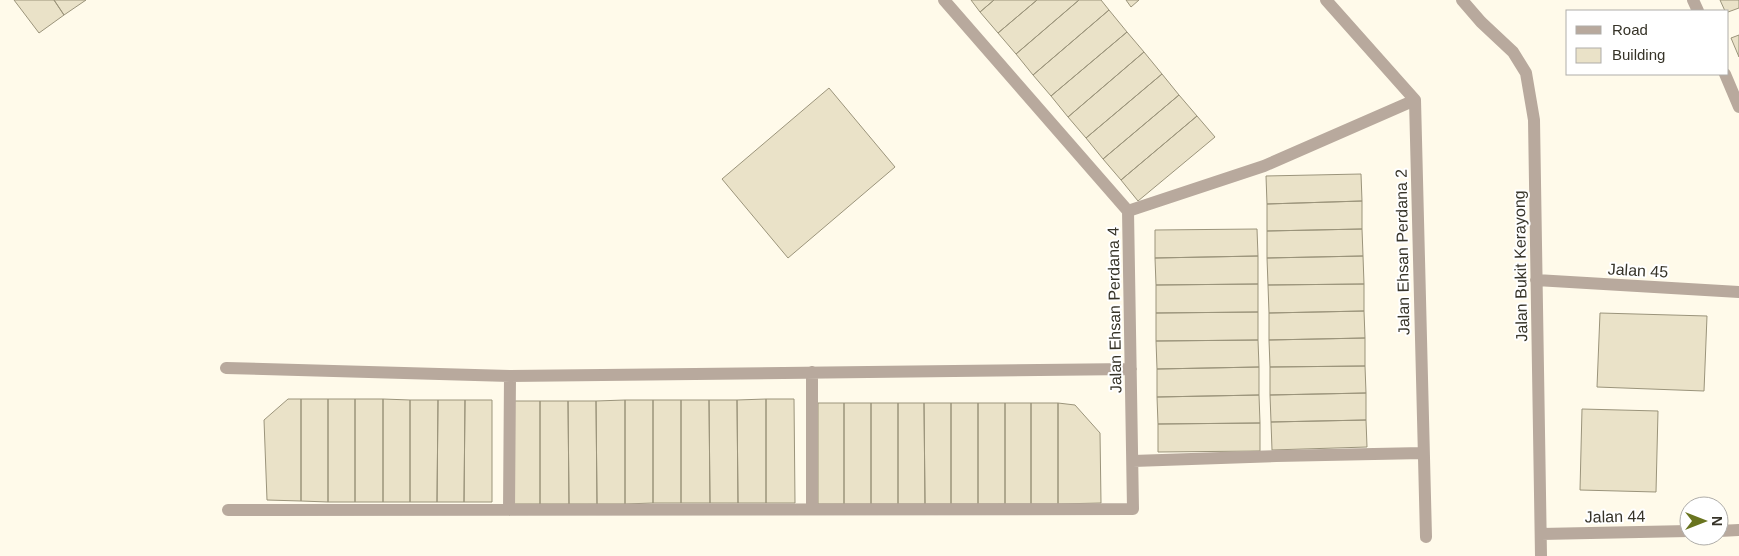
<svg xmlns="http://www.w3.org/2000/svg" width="1739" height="556" font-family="Helvetica,sans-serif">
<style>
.building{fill:#eae2c8;stroke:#9b947b}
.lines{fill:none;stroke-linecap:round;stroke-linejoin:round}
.lane{stroke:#b8a99d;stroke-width:12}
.street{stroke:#b8a99d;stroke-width:12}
.labels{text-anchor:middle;stroke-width:4;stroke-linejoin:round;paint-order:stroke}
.street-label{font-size:16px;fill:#363328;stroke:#fff}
</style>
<rect width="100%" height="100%" fill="#fffaea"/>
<!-- building -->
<path class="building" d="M14,0H54L64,15L39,33Z
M54,0H86L64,15Z
M971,0H994L980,12Z
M994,0H1037L998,33L980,12Z
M1037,0H1079L1016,54L998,33Z
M1079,0H1101L1109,10L1033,75L1016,54Z
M1126,0H1139L1131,7Z
M1720,0H1739V8L1728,12L1725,11Z
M1109,10L1127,32L1051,96L1033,75Z
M1127,32L1144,52L1068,117L1051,96Z
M1739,35V57L1731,38Z
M1144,52L1162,74L1086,138L1068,117Z
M1162,74L1179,95L1103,159L1086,138Z
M829,88L895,167L788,258L722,179Z
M1179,95L1197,116L1121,180L1103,159Z
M1197,116L1215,137L1138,201L1121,180Z
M1361,174L1362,201L1267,204L1266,176Z
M1362,201V229L1267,231V204Z
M1257,229L1258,256L1155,258V230Z
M1362,229L1363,256L1267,258V231Z
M1258,256V284L1156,285L1155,258Z
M1363,256L1364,284L1268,285L1267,258Z
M1258,284V312L1156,313V285Z
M1364,284V311L1269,313L1268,285Z
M1364,311L1365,338L1269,340V313Z
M1258,312V340L1156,341V313Z
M1600,313L1707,316L1704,391L1597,387Z
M1365,338V366L1270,367L1269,340Z
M1258,340L1259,367L1157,369L1156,341Z
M1365,366L1366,393L1270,395V367Z
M1259,367V395L1157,397V369Z
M1366,393V420L1271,422L1270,395Z
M1259,395L1260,423L1158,424L1157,397Z
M288,399H301V501L267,500L264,420Z
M301,399H328V502L301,501Z
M328,399H355V502H328Z
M355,399H383V502H355Z
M383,399L410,400V502H383Z
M766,399H794L795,503H766Z
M766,399V503H738L737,400Z
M410,400H438L437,502H410Z
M438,400H465L464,502H437Z
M465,400H492V502H464Z
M625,400H653V503L625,504Z
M625,400V504H597L596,401Z
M653,400H681V503H653Z
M681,400H709L710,503H681Z
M709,400H737L738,503H710Z
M511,401H540V504H512Z
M540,401H568L569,504H540Z
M568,401H596L597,504H569Z
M818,403H844V504H818Z
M844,403H871V504H844Z
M871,403H898V504H871Z
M898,403H924L925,504H898Z
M924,403H951V504H925Z
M951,403H978V504H951Z
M978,403H1005V504H978Z
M1005,403H1031V504H1005Z
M1031,403H1058V504H1031Z
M1058,403L1075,405L1100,433L1101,503L1058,504Z
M1582,409L1658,411L1656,492L1580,490Z
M1366,420L1367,447L1272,450L1271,422Z
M1260,423V451L1158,452V424Z"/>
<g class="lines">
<!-- lane -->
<path class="lane" d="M1326,0L1415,100L1426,537
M1128,211L1264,166L1415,100
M226,368L510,376L1131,369
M1133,461L1276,456L1423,453
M812,509V372
M228,510L1133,509L1128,211L944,0
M509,510L510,376"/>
<!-- street -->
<path class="street" d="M1462,0L1481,22L1513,52L1526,73L1534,120L1541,556
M1693,0L1698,11
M1725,74L1739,107
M1536,280L1739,292
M1719,531L1739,530
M1541,534L1689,531"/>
</g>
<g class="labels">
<!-- street labels -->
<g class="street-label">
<text transform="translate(1402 252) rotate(-91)" y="6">Jalan Ehsan Perdana 2</text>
<text transform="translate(1520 266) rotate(-91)" y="6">Jalan Bukit Kerayong</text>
<text transform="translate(1638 270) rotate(3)" y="6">Jalan 45</text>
<text transform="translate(1114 310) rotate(-91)" y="6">Jalan Ehsan Perdana 4</text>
<text transform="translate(1615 516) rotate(-1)" y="6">Jalan 44</text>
</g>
</g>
<!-- legend -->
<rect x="1566" y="10" width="162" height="65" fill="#ffffff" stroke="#afada9"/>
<rect x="1576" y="26" width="25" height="8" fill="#b8a99d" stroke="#afada9"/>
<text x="1612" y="35" font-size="15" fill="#363328">Road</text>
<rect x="1576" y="48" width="25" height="15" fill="#eae2c8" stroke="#afada9"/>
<text x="1612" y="60" font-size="15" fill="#363328">Building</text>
<!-- north arrow -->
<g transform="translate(1704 521) rotate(90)"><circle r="24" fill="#ffffff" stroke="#afada9"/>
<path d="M0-4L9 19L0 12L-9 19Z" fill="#69741f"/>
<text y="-8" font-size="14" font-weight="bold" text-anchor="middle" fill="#363328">N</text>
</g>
</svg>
